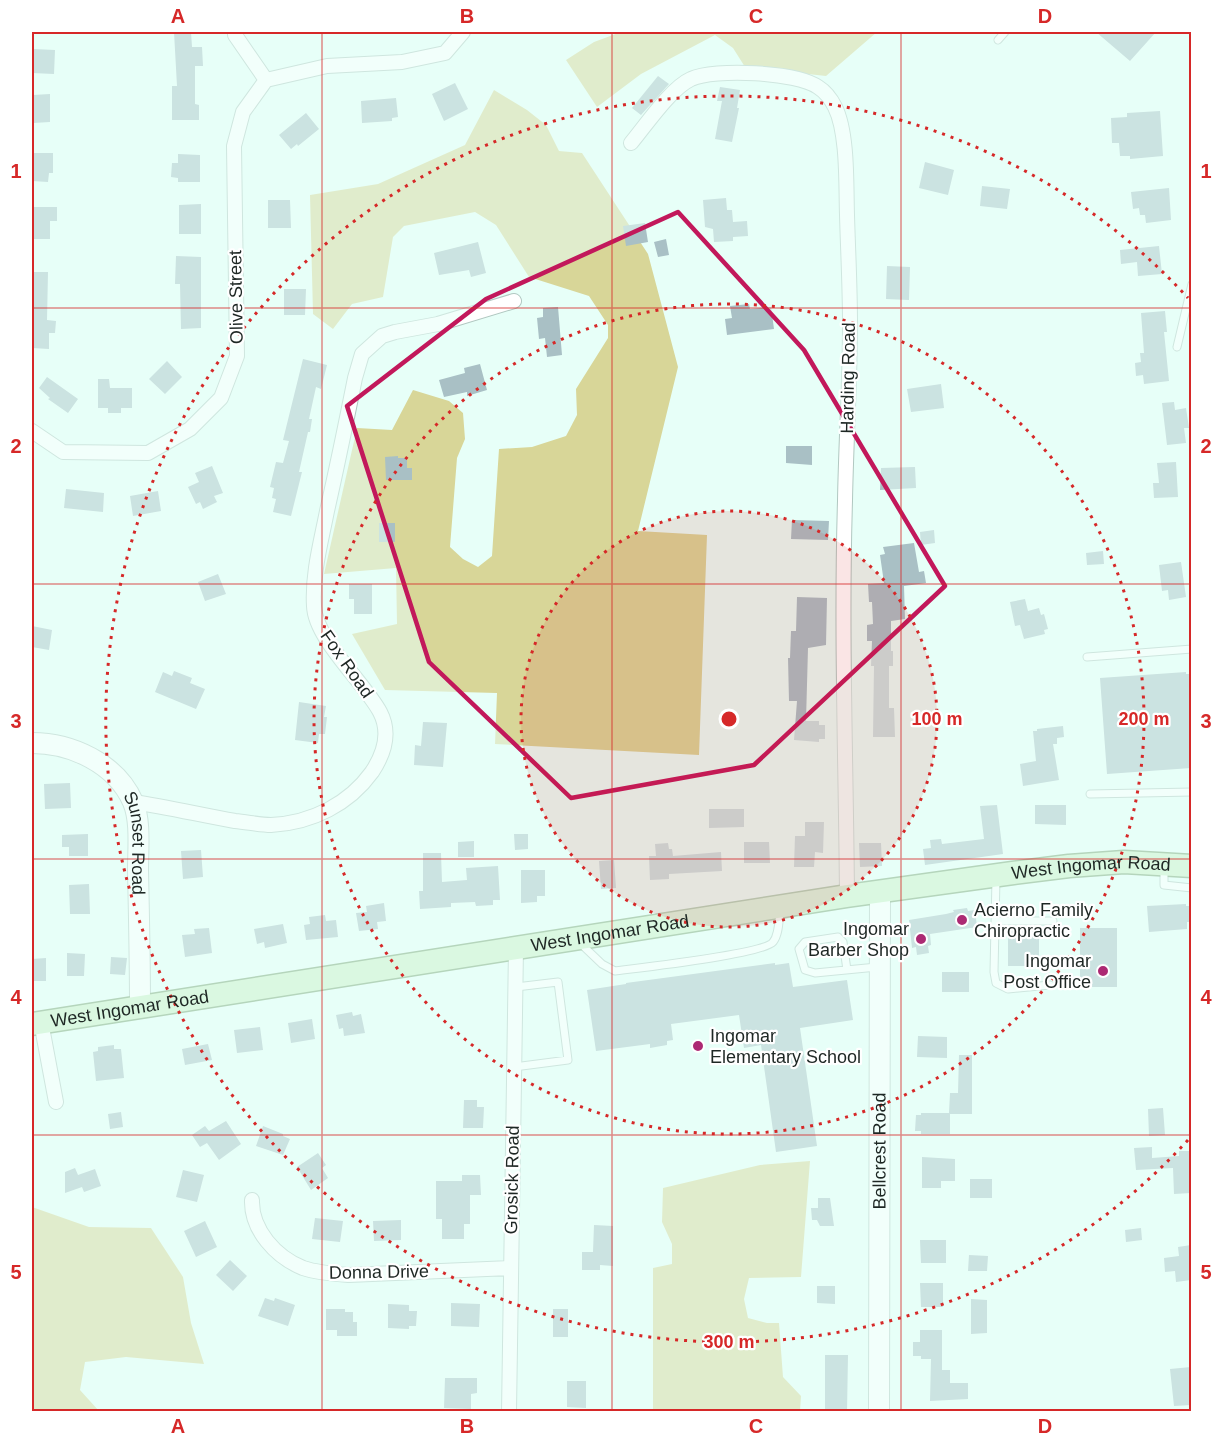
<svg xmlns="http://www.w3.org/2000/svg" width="1223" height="1443" font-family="Arial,sans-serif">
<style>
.green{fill:#d8d698}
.building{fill:#a9c0c5}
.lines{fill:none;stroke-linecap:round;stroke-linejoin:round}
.lane-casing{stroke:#b1c8c1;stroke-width:9}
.street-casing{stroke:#b1c8c1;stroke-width:16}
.secondary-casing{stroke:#b1c8c1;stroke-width:22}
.primary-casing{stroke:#78a374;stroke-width:25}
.lane{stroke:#fff;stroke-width:7}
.street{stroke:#fff;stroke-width:14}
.secondary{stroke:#fff;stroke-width:20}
.primary{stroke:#cbf0c5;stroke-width:22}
.marked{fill:none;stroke:#c2185b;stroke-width:4.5;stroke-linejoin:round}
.grid{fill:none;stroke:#d62828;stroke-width:1.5;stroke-opacity:0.55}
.ring{fill:none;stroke:#d62828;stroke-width:3;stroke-dasharray:3 6}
.poi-dot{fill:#ac2973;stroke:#fff;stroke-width:2}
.labels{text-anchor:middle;stroke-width:4.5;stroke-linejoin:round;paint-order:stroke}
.street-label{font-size:18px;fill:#1e2724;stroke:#fff}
.poi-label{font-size:18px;fill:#1e2724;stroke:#fff;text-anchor:start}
.centre{fill:#d62828;stroke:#fff;stroke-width:3}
.ring-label{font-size:18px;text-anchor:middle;font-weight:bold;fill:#d62828;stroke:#fff;stroke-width:4.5;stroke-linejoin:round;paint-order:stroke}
.neatline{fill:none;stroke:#d62828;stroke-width:2}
.grid-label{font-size:20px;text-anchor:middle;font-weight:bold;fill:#d62828}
</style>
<rect width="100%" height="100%" fill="#e7fff8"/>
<!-- green -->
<path class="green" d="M621,32H877L826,76L745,67L733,48L715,35L641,74L597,107L566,60L594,42Z
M494,90L527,110L546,125L559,151L582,153L648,254L678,367L638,531L707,535L699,755L495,744L497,693L385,690L352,634L397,624L396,568L324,574L357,428L392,430L413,390L449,401L463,413L465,439L457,458L450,547L463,559L478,567L492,556L499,449L532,447L566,436L577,415L576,389L608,338V325L589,296L529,277L496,225L475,212L404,226L393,237L383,297L352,304L333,329L313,314L310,195L378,184L465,145Z
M810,1161L801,1277L749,1278L744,1299L748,1318L767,1323H779L783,1377L801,1396L800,1411H653V1268L672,1264V1244L662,1222L663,1188L760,1165Z
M32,1207L89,1227L151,1228L183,1277L191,1323L204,1364L126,1357L85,1362L80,1390L99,1411H32Z"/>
<!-- building -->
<path class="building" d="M174,32H191L192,47H202L203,66H195V104L199,105V120H172V86H177Z
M1096,32H1156L1130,61Z
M33,49L55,50L54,74L32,73Z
M658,76L669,84L641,115L632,108Z
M455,83L468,109L444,121L432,94Z
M720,87L740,90L737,108H739L732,142L715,139L722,101H717Z
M50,94V122L33,123V95Z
M396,98L398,117L392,118V121L362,123L361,101Z
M1160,111L1163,156L1130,159V156H1120L1119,143H1112L1111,118L1127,117V113Z
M306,113L319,129L298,146L297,144L291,149L279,135Z
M33,153H53V173H49L48,182L32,181Z
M178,154L200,155V182H178V178L171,177L172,163H178Z
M925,162L954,170L948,195L919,188Z
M982,186L1010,189L1007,209L980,206Z
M1169,188L1171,220L1146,223L1145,215H1140L1139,208L1133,209L1131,192Z
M726,198L727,210H732L733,222L747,221L748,236L733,237V241L714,242L713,229L705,227L703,200Z
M268,200H290L291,228H268Z
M201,204V234H179V205Z
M32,207H57V221H50V239H32Z
M645,223L648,242L626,246L623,226Z
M666,239L669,255L658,257L654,242Z
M478,242L486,273L471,277L469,270L439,275L434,253Z
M1159,246L1162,274L1138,276L1137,262L1121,264L1120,250Z
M176,256L201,257V328L181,329L180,284H175Z
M887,266L910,267L909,300L886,299Z
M32,272H48L47,320L56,321L55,333H49V349L32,348Z
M284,289H306L305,315H284Z
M749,304L750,309L771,307L774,329L727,335L725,319L732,318L730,306Z
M558,307L562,355L547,357L545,338L539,339L537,318L543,317V308Z
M1165,311L1167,332H1164L1169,381L1144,384L1143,375L1136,376L1135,363L1141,362L1140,353H1144L1141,313Z
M303,359L327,365L321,389L316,387L309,419H312L310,432H308L299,472H302L291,516L273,512L276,499L272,498L274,488L270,487L276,462L283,463L289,441L283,440Z
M167,361L182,377L165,394L149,379Z
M480,364L487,390L467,396V392L444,397L439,380L465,373L464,368Z
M47,377L78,399L68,413L48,399L50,398L39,388Z
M98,379H109L110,388H132V408H121V413H108V408H98Z
M941,384L944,408L911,412L907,389Z
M1174,402L1175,410L1186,408L1189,428H1184L1186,443L1167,445L1162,403Z
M786,446H812V465L786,463Z
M398,456V458H407V468H412V480H386L385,457Z
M1176,462L1178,497L1154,498L1153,483H1159L1157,463Z
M212,466L223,493L214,496L217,502L203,509L200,502L196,504L188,487L199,482L195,473Z
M915,467L916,488L880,490L881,468Z
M66,489L104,493L103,512L64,508Z
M158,491L161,511L133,516L130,496Z
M792,520L829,521L828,540L791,539Z
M379,523H395V542H379Z
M934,530L935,543L921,545L920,532Z
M914,543L919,572L924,571L926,583L904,586L905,619L891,621V651H893V666H889V708H894L895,737H873L874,666H871L872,641H867V625L873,624L872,602H869L868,584L884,583L880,555L885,554L883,547Z
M1103,551L1104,564L1087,565L1086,553Z
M1181,562L1186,597L1169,600L1168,590L1162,591L1159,565Z
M218,574L226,594L205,601L198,582Z
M349,584H372V614H354V599H349Z
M797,597L827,598L826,645L808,648L806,721H819V725H825V739H819V742L794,740L797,701H789L788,658H790L791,631H796Z
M1025,599L1028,611L1039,608L1041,615L1044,614L1048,629L1044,630L1045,634L1024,639L1020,625L1015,626L1010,602Z
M32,626L52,630L49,650L32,647Z
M174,671L192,678L190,683L205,689L196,709L155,692L163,672L172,676Z
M1186,672V674H1189L1191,709V723H1189L1191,768L1107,774L1100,678Z
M299,702L326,706L324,717H327L325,734H319L318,743L295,740Z
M423,722L447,723L443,767L414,765L415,745L421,746Z
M1063,726L1064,737L1057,738V744H1053L1059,780L1023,786L1020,764L1036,761L1033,731H1037V729Z
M70,783L71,808L45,809L44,784Z
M997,805L1003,854L925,865L923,849L931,848L930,840L941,839L942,844L984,839L980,806Z
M1035,805H1066V825L1035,824Z
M709,809H744V827L709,828Z
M805,822H824L823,853L815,852L814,867H794L795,836H805Z
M88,834V856H69V847H62V835Z
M514,834H528V849L515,850Z
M474,841V857H458V842Z
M744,842H769L770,863H744Z
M668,843L669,849H672L673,856L721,852L722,871L669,874V879L650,880L649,856H656L655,844Z
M859,843H881L882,866L860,867Z
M201,850L203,877L183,879L181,851Z
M423,853H441L442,882L467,880L466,868L498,866L500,900H493V905L476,906L475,902L451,903V907L420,909L419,891H423Z
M614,860L616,888L601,889L599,861Z
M521,870H545V896H537V902L521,903Z
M89,884L90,914H70L69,885Z
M384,903L386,921L377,922L378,929L359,931L356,913L367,912L366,906Z
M1186,904V906H1191V922H1187V929L1149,932L1147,906Z
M967,908L968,911L975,910L977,927L930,934L931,945L928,946L929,953L917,955L916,947L912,948L909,920L946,914L954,912L953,910Z
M325,915L326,921L336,920L338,937L306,940L304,925L310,924L309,917Z
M283,924L287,943L265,948L264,942L257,944L254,929Z
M209,928L212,953L185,957L182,935L195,934L194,929Z
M1080,928H1117V987H1080Z
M1008,929H1039V966H1008Z
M67,953L85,954L84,976H67Z
M111,957L127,958L125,975L110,974Z
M46,958V981H32V959Z
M775,963V965L789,963L793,987L847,980L853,1020L800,1028L817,1146L776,1152L761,1045L744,1048L739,1015L671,1024L673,1040L667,1041V1045L650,1048V1044L596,1051L587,990L626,984V983Z
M942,972H969V992H942Z
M352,1012L353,1016L361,1014L365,1033L344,1036L343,1028L339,1029L336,1015Z
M312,1019L315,1039L291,1043L288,1023Z
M260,1027L263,1050L237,1053L234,1030Z
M918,1036L947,1037V1058L917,1057Z
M208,1044L212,1060L185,1065L182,1049Z
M114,1045V1049H121L124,1078L96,1081L93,1052L98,1051V1047Z
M959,1055H972V1114H950V1134H921V1131H915L916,1115H921V1113H949L950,1093H958Z
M464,1100H477V1107H484L483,1128H463Z
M1163,1108L1165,1135L1149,1136L1148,1109Z
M121,1112L123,1127L110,1129L108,1114Z
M226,1121L241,1144L219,1160L207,1143L200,1147L192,1135L205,1126L209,1131Z
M263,1126L283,1134V1136L290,1139L283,1155L256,1146Z
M1152,1147V1158L1179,1156V1151H1191V1193L1174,1194L1173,1168L1136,1170L1134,1148Z
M318,1153L326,1165L322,1168L328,1178L311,1190L297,1167Z
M922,1157L955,1159V1181H941V1188H922Z
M75,1168L78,1175L95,1169L101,1186L84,1192L82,1187L65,1193V1172Z
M183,1170L204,1175L197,1202L176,1197Z
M462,1175H480L481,1195H470V1224H464V1239H442V1219H436V1181H462Z
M970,1179H992V1198H970Z
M818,1198H830L834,1226H820L817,1220H812L811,1208H818Z
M315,1218L343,1221L340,1242L312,1239Z
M401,1220V1240L374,1241L373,1221Z
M205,1221L217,1247L196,1257L184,1231Z
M594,1225L613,1226V1266L600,1265V1270H582V1252H593Z
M1141,1228L1142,1240L1126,1242L1125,1230Z
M920,1240H946V1263H921Z
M1191,1245V1280L1176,1282L1175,1271L1165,1272L1164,1258L1179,1256L1178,1247Z
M969,1255L988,1256L987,1271H968Z
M230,1260L247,1276L233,1291L216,1275Z
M920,1283H943V1307H921Z
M817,1286H835V1304L817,1303Z
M265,1298L274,1301L275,1298L295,1305L288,1326L258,1316Z
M971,1299L987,1300V1333L971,1334Z
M451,1303L480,1304L479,1327L451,1326Z
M388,1304L409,1305V1311H417L416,1326H409V1329L388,1328Z
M326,1309H345V1312H353V1322H357V1336H337V1330H326Z
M553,1309H568V1337H553Z
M920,1330H942V1370H950V1383H968V1399L930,1401L931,1359H921V1356H913V1342H920Z
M825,1355H848L847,1412H825Z
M1191,1367V1388H1190L1191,1405L1174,1406L1170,1369Z
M445,1378H477V1393L471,1394V1409L444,1408Z
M567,1381H586V1408L567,1407Z"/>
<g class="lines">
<!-- lane casing -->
<g class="lane-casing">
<path id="lane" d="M998,40L1005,32
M1177,347L1192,284
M1087,657L1192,649
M1090,794L1192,792
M1164,867V885L1192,888
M996,878L994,972L996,983L1008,989L1050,985
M995,921H1053
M579,942L602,964L615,971C638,968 764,954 773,942C779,935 779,920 780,911
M847,970L843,942L838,937L805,942L799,949L805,970L815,973L877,967
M514,1067L568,1060L558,982L516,987"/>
</g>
<!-- street casing -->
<g class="street-casing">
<path id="street" d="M266,80L327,66L402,62L445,53L463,32
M631,143C646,125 671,88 691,79C714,68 797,72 818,87C826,92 831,99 835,107C848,133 846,185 847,215C848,251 850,287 850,324C850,383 846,442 845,501C841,632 846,764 847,896
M32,431L63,452L148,453L190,429L221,398L237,356L234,146L243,112L266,80L235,35V32
M133,802C167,807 201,815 235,821C247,822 260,825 271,825C312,823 349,804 372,772C384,754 391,733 380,712C364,682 315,639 314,606C312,574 321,542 327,511C337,467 346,423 355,378L362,354L382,336L395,332L438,324L514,301
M41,1022L56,1102
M252,1200C251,1230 276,1257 303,1268C318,1273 334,1274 349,1275L511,1268
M509,1412L516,948"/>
</g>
<!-- secondary casing -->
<g class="secondary-casing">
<g id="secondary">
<path id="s1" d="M32,743C71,743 116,763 133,802C141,821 138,849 138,870C139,915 140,961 140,1007"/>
<path id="s2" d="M879,1412L880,892"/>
</g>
</g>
<!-- primary casing -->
<g class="primary-casing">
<g id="primary">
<path id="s3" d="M32,1024L847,896L1013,873L1069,866L1124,862L1192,866"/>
</g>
</g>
<!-- lane -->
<use href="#lane" class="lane"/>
<!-- street -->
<use href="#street" class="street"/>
<!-- secondary -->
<use href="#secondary" class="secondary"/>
<!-- primary -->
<use href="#primary" class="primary"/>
</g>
<!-- marked area -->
<path d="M0 0H1223V1443H0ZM678,212L804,350L945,586L754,765L571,798L429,662L347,406L486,299Z" fill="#e7fff8" fill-opacity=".55" fill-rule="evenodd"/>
<path class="marked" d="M678,212L804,350L945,586L754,765L571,798L429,662L347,406L486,299Z"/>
<!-- grid -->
<path class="grid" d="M322,32V1412M612,32V1412M901,32V1412M32,308H1192M32,584H1192M32,859H1192M32,1135H1192"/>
<!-- distance rings -->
<circle cx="729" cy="719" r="208" fill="#d62828" fill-opacity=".12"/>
<g class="ring">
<circle cx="729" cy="719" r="208"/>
<circle cx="729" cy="719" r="415"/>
<path d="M1188 1140A623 623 0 1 1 1188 298"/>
</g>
<!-- markers -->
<g class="poi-dot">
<circle cx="962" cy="920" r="6"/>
<circle cx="921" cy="939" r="6"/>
<circle cx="1103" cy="971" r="6"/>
<circle cx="698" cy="1046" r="6"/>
</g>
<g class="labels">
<!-- street labels -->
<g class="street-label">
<text transform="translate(236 297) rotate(-91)" y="6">Olive Street</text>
<text transform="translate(848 378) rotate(-89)" y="6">Harding Road</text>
<text transform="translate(347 664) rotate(55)" y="6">Fox Road</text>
<text dy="6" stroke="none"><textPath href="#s1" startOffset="165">Sunset Road</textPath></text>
<text dy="6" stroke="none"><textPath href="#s3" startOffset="1071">West Ingomar Road</textPath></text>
<text dy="6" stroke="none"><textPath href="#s3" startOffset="585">West Ingomar Road</textPath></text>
<text dy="6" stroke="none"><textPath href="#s3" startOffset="99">West Ingomar Road</textPath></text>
<text dy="6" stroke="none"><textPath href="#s2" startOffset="261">Bellcrest Road</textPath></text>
<text transform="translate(512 1180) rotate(-89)" y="6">Grosick Road</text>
<text transform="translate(379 1272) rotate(-1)" y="6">Donna Drive</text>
</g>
<!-- poi labels -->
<g class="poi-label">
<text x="974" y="916">Acierno Family<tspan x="974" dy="21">Chiropractic</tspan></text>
<text x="909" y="935" text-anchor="end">Ingomar<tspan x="909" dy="21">Barber Shop</tspan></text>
<text x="1091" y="967" text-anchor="end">Ingomar<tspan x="1091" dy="21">Post Office</tspan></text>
<text x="710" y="1042">Ingomar<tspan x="710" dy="21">Elementary School</tspan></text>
</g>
</g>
<circle cx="729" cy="719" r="9" class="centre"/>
<g class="ring-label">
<text x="937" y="725">100 m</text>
<text x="1144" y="725">200 m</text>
<text x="729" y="1348">300 m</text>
</g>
<!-- border -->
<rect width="1223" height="1443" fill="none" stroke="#ffffff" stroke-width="66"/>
<rect x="33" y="33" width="1157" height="1377" class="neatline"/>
<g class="grid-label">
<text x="178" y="23">A</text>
<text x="467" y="23">B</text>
<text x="756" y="23">C</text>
<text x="1045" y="23">D</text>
<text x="16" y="178">1</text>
<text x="1206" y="178">1</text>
<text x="16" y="453">2</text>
<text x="1206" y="453">2</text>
<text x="16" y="728">3</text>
<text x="1206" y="728">3</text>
<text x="16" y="1004">4</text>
<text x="1206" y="1004">4</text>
<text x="16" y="1279">5</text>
<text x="1206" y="1279">5</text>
<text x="178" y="1433">A</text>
<text x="467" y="1433">B</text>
<text x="756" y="1433">C</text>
<text x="1045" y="1433">D</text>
</g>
</svg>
